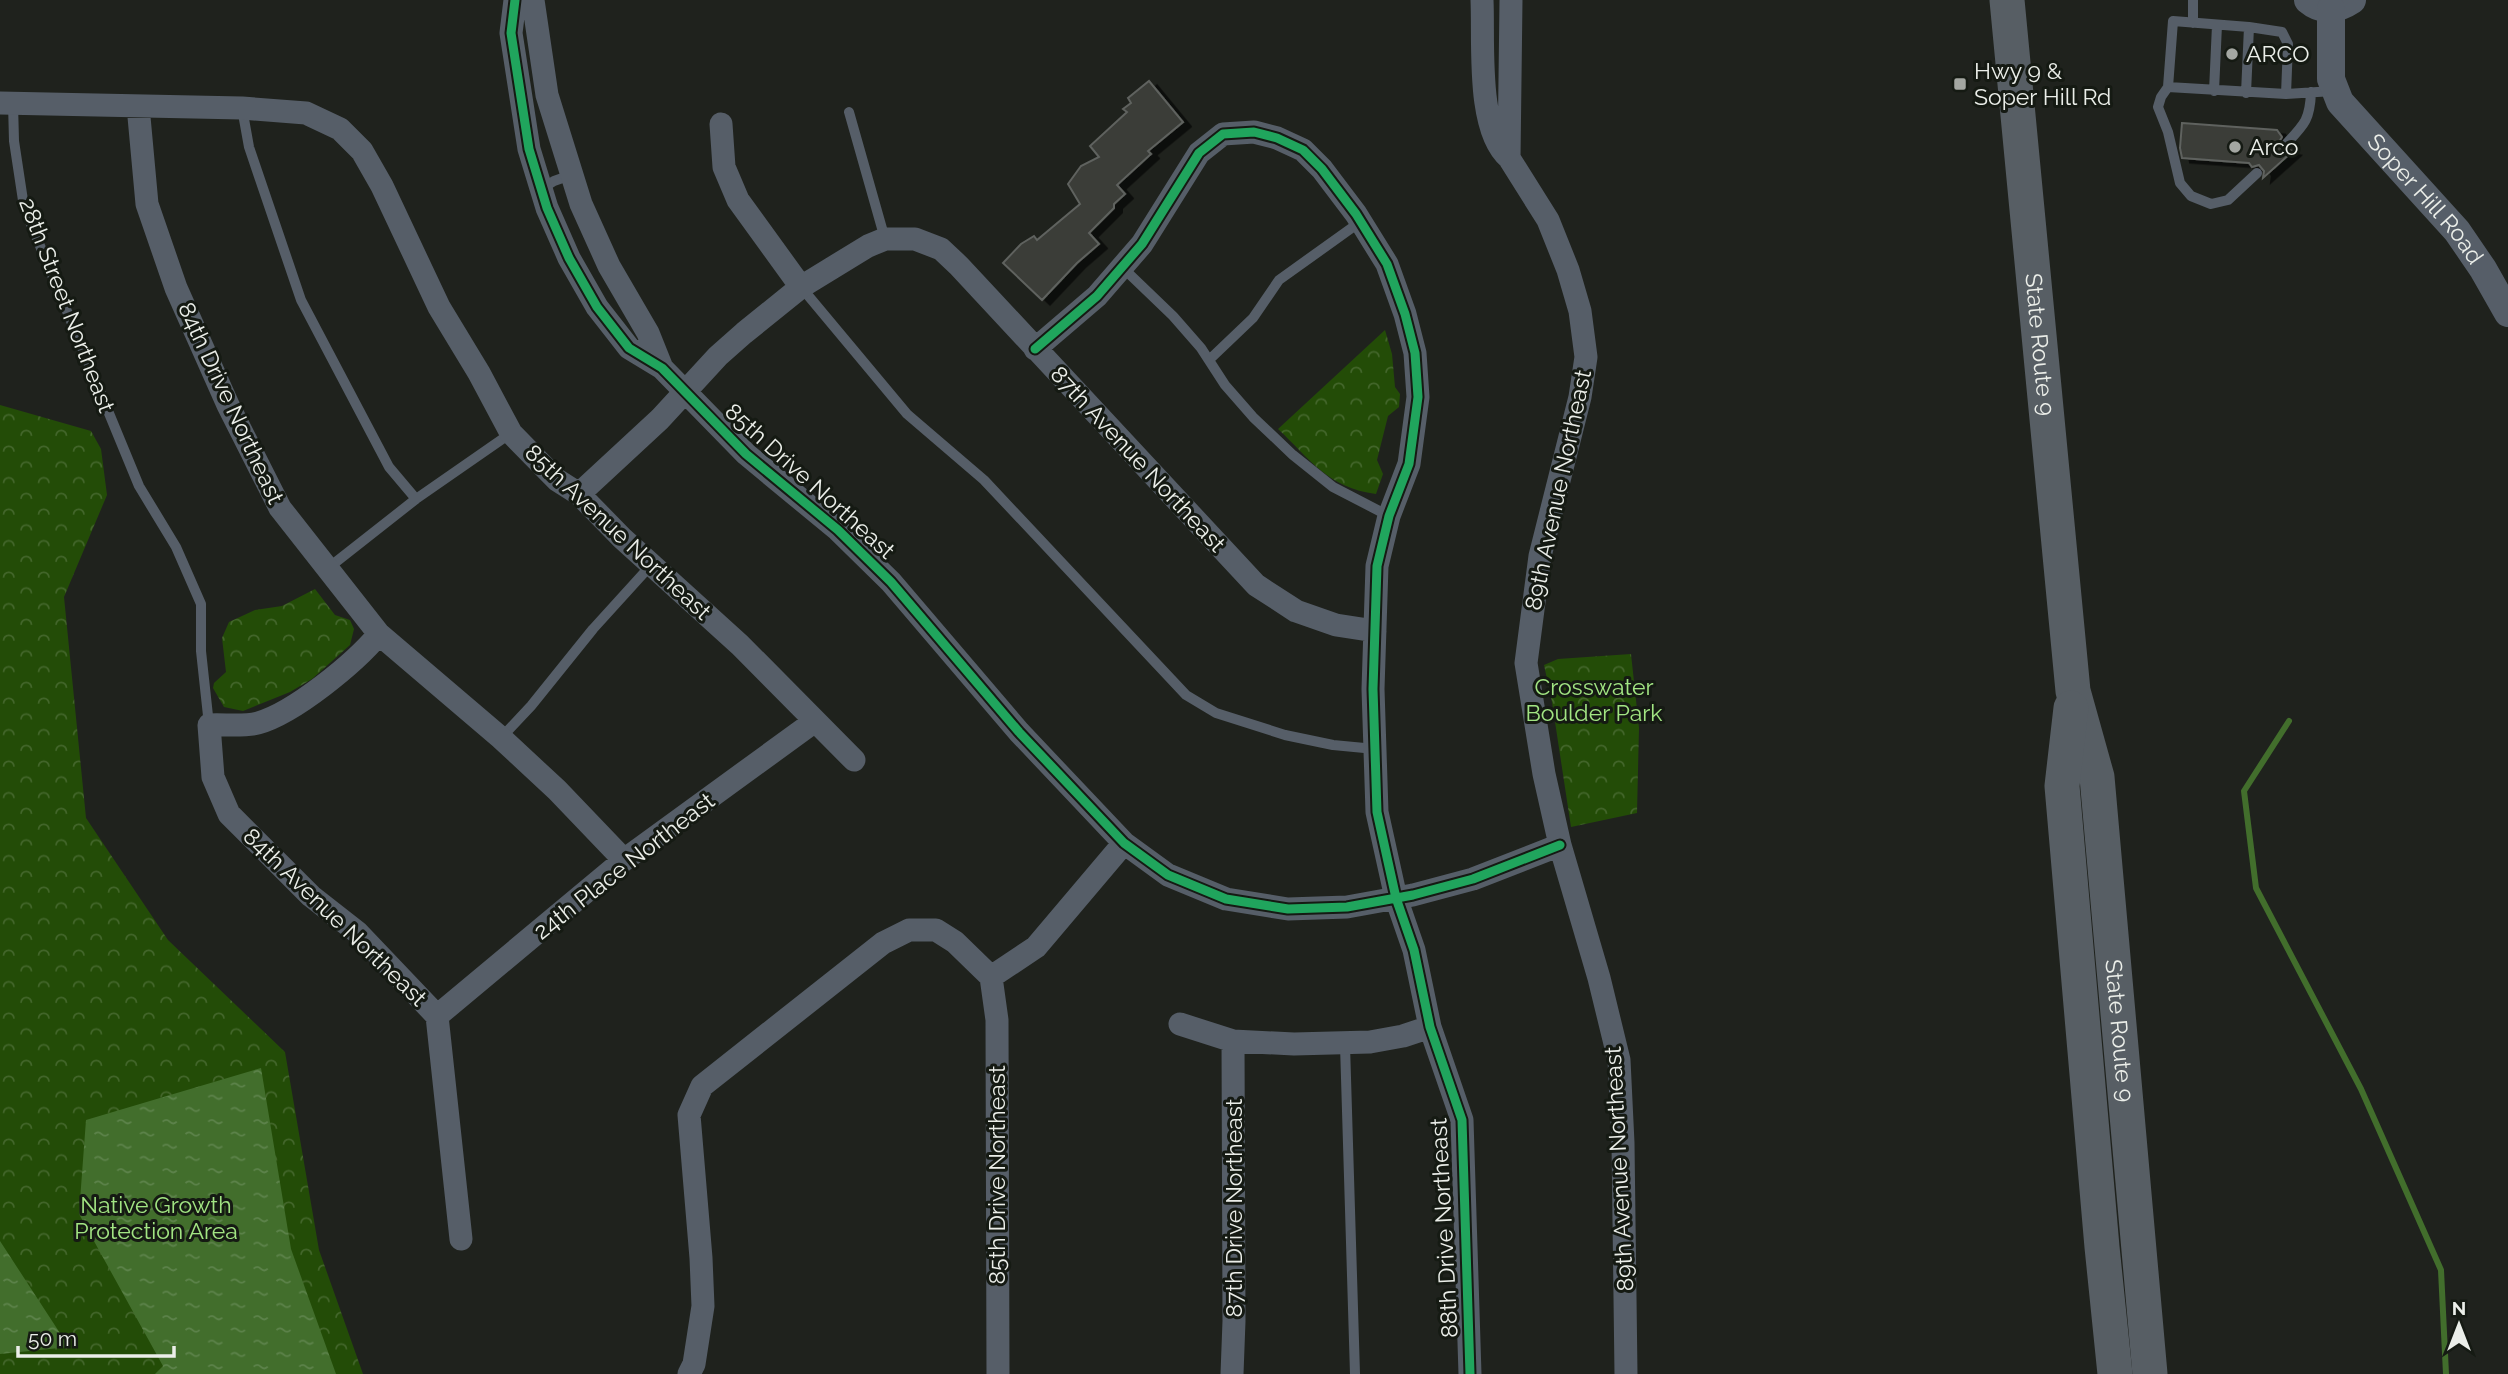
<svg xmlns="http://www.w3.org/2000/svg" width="2508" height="1374" font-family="Raleway,sans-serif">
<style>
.park{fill:url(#park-crowns)}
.water{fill:url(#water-ripples)}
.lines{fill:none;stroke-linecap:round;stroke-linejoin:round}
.stream{stroke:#426e2c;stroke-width:6}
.building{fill:#3a3c38;stroke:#5f625e;stroke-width:2;filter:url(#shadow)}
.service{stroke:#565e68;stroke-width:10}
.minor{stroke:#565e68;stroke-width:23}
.tertiary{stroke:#565e68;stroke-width:28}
.primary{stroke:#575e64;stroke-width:35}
.cycleway-casing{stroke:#151a13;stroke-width:13}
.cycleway{stroke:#20a55d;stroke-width:9}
.poi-dot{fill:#a4a7a2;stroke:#151a13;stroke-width:2.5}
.labels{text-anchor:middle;stroke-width:6;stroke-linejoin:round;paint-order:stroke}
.poi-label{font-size:23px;fill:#ebeee9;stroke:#151a13;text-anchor:start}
.street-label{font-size:23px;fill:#ebeee9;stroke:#151a13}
.park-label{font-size:23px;fill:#a2e583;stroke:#151a13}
</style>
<defs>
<pattern id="park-crowns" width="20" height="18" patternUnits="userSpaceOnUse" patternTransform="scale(1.75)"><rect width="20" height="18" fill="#234c07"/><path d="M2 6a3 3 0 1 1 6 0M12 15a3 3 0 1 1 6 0" fill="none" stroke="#43662b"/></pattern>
<pattern id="water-ripples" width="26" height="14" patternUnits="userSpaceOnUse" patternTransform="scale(1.75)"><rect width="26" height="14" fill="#426e2c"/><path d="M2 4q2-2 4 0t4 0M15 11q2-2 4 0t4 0" fill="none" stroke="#5d834b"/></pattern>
<filter id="shadow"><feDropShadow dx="8" dy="4.5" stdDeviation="0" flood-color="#0009"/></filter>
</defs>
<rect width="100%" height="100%" fill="#1f221d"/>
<!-- park -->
<path class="park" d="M1385,330L1392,354L1395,387L1400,394L1399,407L1388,416L1377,460L1383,474L1376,494C1328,488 1310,459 1278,429Z
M0,405L91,431L101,449L107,495L64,597L86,818L168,940L285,1052L319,1250L363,1374H0Z
M315,589L335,615L350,620L354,629L350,645L312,679L290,692L243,711L224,707L213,688L214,683L226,672L222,638L229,622L255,610L282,606Z
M1631,654L1639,728L1637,813L1571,827L1552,702L1544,665L1558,659Z"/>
<!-- water -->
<path class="water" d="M261,1068L291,1249L336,1374H155L163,1366L79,1214L86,1120Z
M0,1241L69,1347L0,1354Z"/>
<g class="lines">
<!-- stream -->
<path class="stream" d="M2289,721L2244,791L2256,888L2361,1089L2441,1270L2446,1374"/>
</g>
<!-- building -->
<path class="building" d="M1149,81L1183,122L1148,151L1151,154L1117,185L1125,194L1114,204V208L1089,233L1099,244L1077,263L1042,300L1003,263L1021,244L1034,236L1037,240L1080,204L1068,184L1081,166L1099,157L1090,146L1127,112L1123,109L1131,103L1128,98Z
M2182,123L2277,130L2282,137L2279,142L2281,148L2293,151L2263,178L2264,171L2259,165L2252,167L2249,163L2182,158L2180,148Z"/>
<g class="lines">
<!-- service -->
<path class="service" d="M2193,23V0
M2168,87L2286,94L2333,91
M2214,91L2217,25
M2246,93L2249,27
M13,103L14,141L24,207L139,486L176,547L201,604V651L209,725
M242,108L249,147L301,300L389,467L416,499
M849,112L885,239
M2287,143C2305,124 2310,119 2311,92
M2257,173L2228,200L2211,204L2191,196L2180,183L2168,132L2158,107L2161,97L2168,87L2173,21L2249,27L2282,32L2288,44L2286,94
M541,189L554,181L571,175
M1122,267L1173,316L1201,348L1225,385L1253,417L1293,455L1333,487L1389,516
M801,287L907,414L984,480L1186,695L1216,713L1285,735L1333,745L1375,749
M1209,360L1253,318L1279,280L1360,222
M327,569L416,499L511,433
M501,738L531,706L593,629L652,564
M1345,1045L1355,1374"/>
<!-- minor -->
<path class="minor" d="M515,0L511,33L529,149L547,208L569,258L597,307L629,348L662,368L746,454L838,530L891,582L1019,732L1124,843L1168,875L1226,899L1288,909L1347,907L1413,895L1473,879L1560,845
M533,0L547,95L581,204L609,266L648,333L662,368
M1482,0C1484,41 1476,130 1509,158L1548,220L1568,270L1580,311L1586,357L1580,397L1540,556L1526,663L1544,774L1560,845L1599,978L1619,1060L1623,1143L1626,1374
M0,103L242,108L306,113L340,129L362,151L382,186L439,307L479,373L511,433L557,480L579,494L622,538L740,645L854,760
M138,106L147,204L176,288L228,405L280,508L379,634L501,738L557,790L624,860
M721,124L724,167L738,200L801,287
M1509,158L1511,0
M1035,349L1097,296L1142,244L1199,153L1223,134L1254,132L1277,138L1303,150L1322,169L1356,214L1387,264L1405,314L1415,353L1418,397L1409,464L1389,516L1377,566L1373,689L1377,812L1396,898L1414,950L1430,1027L1462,1120L1470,1374
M579,494L660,419L718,356L744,333L801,287L868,246L885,239H915L941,249L959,266L1256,585L1296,611L1336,625L1375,631
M379,634C355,663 294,713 258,723C243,727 224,724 209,725L213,777L229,814L311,896L357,932L437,1016L461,1239
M991,977L1036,947L1124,843
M437,1016L624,860L815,721
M1180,1024L1233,1041L1294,1044L1370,1042L1403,1036L1430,1027
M689,1374L694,1364L703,1306L701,1258L689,1115L702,1086L883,943L909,930H936L955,942L991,977L997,1020L998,1374
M1232,1374L1234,1321L1233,1041"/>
<!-- tertiary -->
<g class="tertiary">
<path d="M2308,0C2322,12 2337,10 2352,0"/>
<path id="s1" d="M2331,9V79L2340,102L2457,231L2483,269L2508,313"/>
</g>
<!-- primary -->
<g class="primary">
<path id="s2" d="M2007,0L2073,691L2097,777L2150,1374"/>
<path d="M2071,708L2062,786L2102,1247L2115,1374"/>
</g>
<!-- cycleway casing -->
<g class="cycleway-casing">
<path id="cycleway" d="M515,0L511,33L529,149L547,208L569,258L597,307L629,348L662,368L746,454L838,530L891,582L1019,732L1124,843L1168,875L1226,899L1288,909L1347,907L1413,895L1473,879L1560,845
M1035,349L1097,296L1142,244L1199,153L1223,134L1254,132L1277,138L1303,150L1322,169L1356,214L1387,264L1405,314L1415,353L1418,397L1409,464L1389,516L1377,566L1373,689L1377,812L1396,898L1414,950L1430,1027L1462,1120L1470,1374"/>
</g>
<!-- cycleway -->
<use href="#cycleway" class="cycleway"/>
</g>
<!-- markers -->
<g class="poi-dot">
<circle cx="2232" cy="54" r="7"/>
<rect x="1953" y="77" width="14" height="14" rx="3.5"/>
<circle cx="2235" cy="147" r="7"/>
</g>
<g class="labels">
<!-- poi labels -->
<g class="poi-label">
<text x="2246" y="62">ARCO</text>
<text x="1974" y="79">Hwy 9 &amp;<tspan x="1974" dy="26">Soper Hill Rd</tspan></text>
<text x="2249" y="155">Arco</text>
</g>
<!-- street labels -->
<g class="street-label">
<text dy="8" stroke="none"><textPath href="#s1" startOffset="224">Soper Hill Road</textPath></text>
<text transform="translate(67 305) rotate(69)" y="8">28th Street Northeast</text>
<text dy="8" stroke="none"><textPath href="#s2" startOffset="346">State Route 9</textPath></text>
<text transform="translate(231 403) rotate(65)" y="8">84th Drive Northeast</text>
<text transform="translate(1138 459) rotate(47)" y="8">87th Avenue Northeast</text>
<text transform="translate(810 481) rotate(42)" y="8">85th Drive Northeast</text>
<text transform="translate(1558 490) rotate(-78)" y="8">89th Avenue Northeast</text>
<text transform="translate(618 532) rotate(43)" y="8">85th Avenue Northeast</text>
<text transform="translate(624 866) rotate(-38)" y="8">24th Place Northeast</text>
<text transform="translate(335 917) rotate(44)" y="8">84th Avenue Northeast</text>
<text dy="8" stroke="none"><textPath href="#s2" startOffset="1038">State Route 9</textPath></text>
<text transform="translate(1619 1169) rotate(-93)" y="8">89th Avenue Northeast</text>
<text transform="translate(997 1175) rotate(-90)" y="8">85th Drive Northeast</text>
<text transform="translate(1234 1208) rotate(-90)" y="8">87th Drive Northeast</text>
<text transform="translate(1444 1228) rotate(-93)" y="8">88th Drive Northeast</text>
</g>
<!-- park labels -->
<g class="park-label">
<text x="1594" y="695">Crosswater<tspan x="1594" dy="26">Boulder Park</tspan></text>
<text x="156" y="1213">Native Growth<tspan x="156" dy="26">Protection Area</tspan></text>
</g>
</g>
<!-- north arrow -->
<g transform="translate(2459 1325)" stroke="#151a13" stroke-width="5" paint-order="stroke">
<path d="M0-5L12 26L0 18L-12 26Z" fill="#ebeee9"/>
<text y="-10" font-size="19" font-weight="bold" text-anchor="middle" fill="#ebeee9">N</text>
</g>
<!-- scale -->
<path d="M18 1346v10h156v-10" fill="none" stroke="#ebeee9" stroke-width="3.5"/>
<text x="28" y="1346" font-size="21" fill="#ebeee9" stroke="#151a13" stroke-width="5" paint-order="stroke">50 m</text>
</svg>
